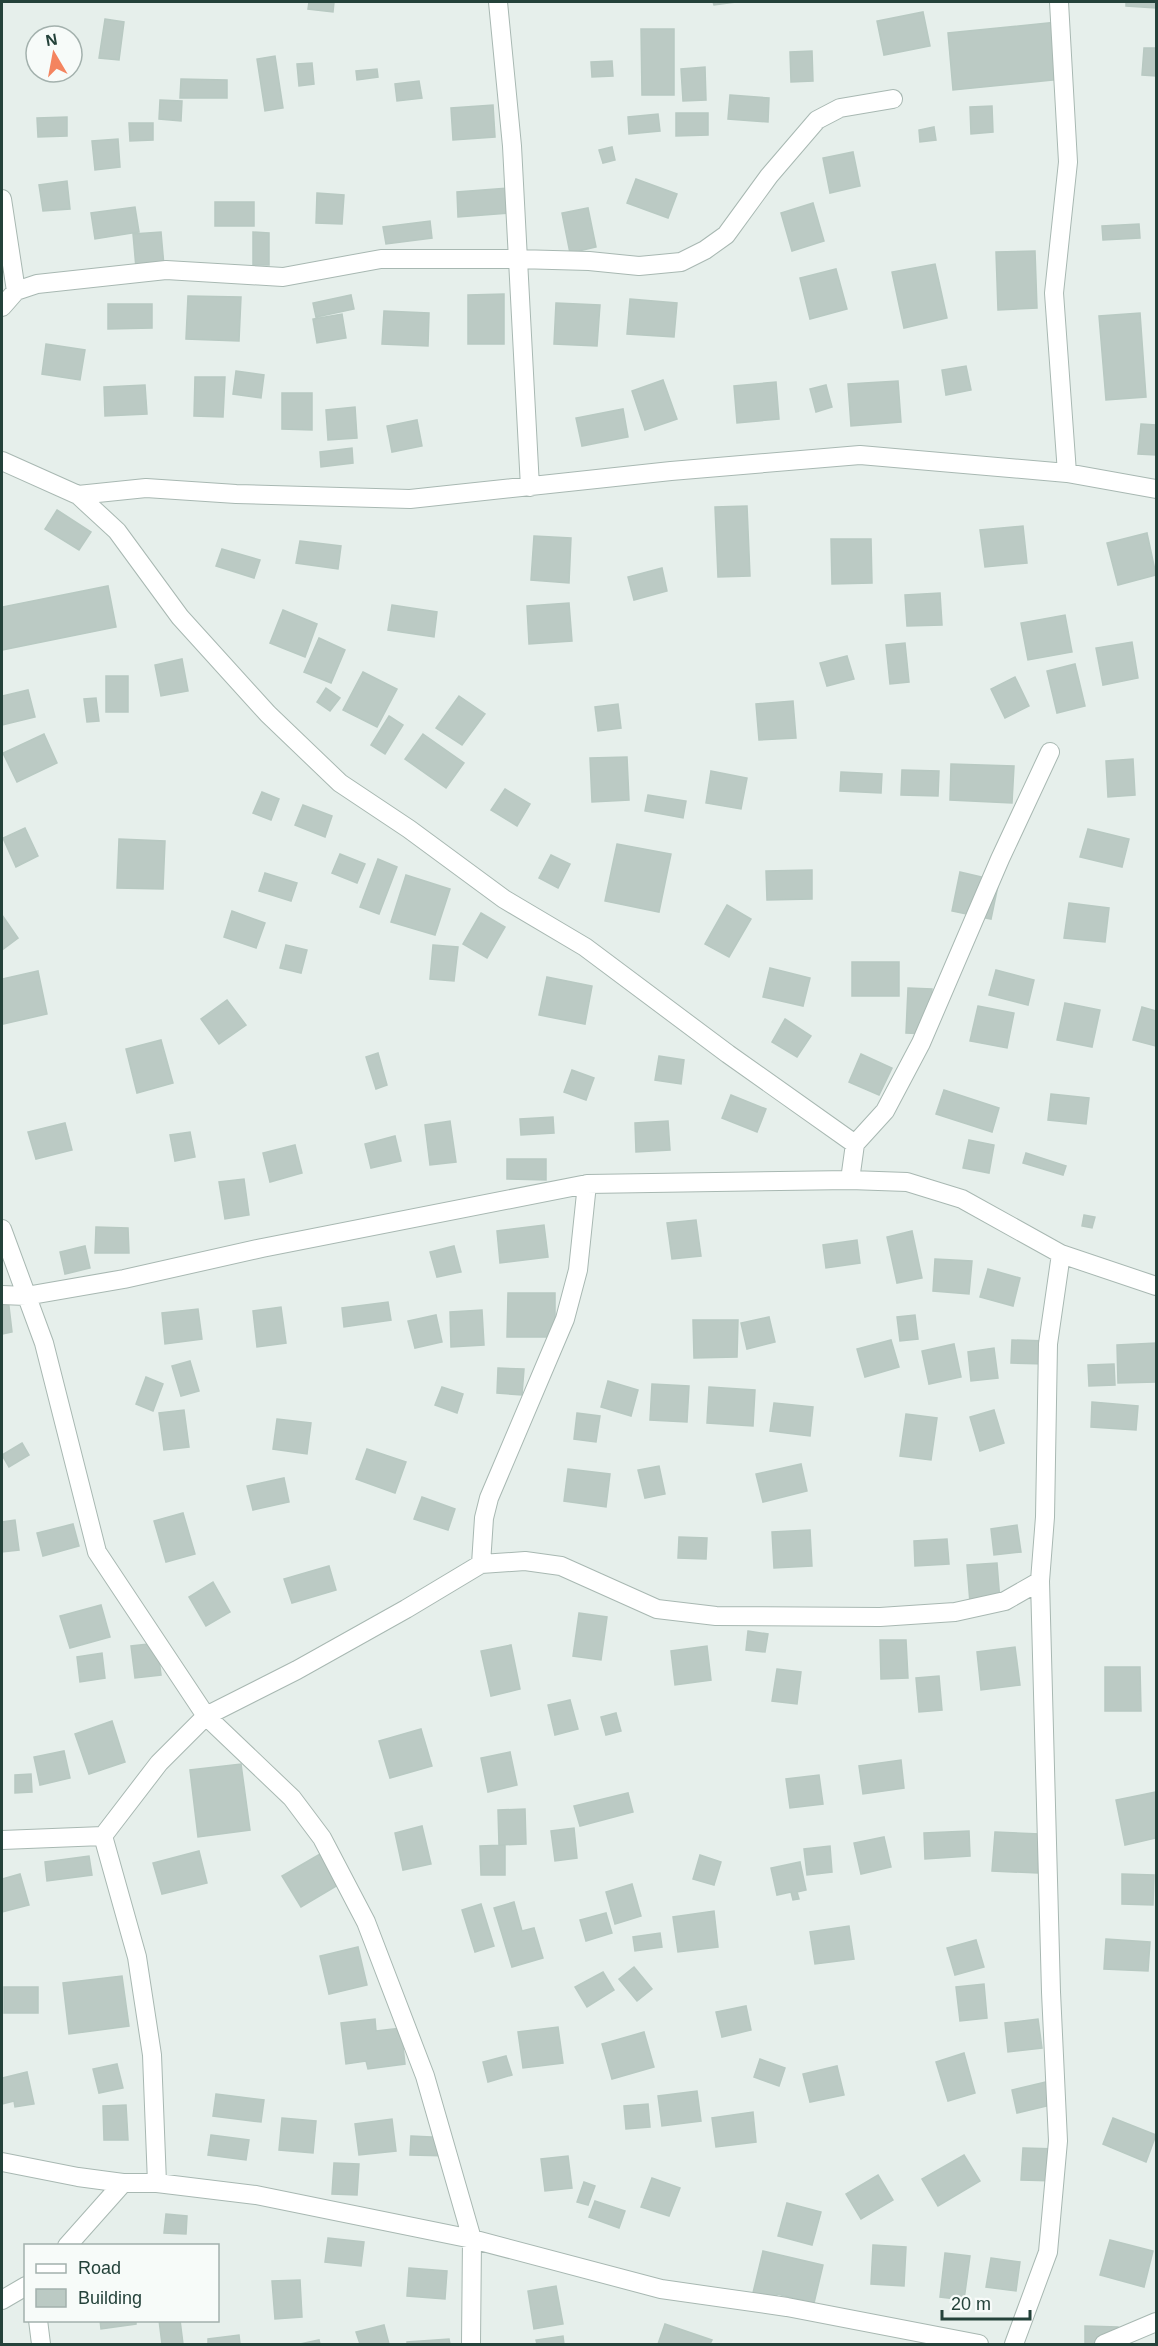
<svg xmlns="http://www.w3.org/2000/svg" width="1158" height="2346" font-family="Helvetica,sans-serif">
<style>
.building{fill:#bbcac4;stroke:#b8c9c2;stroke-width:1.5}
.lines{fill:none;stroke-linecap:round;stroke-linejoin:round}
.minor-casing{stroke:#a8b8b2;stroke-width:20}
.minor{stroke:#fff;stroke-width:18}
</style>
<rect width="100%" height="100%" fill="#e6efeb"/>
<!-- building -->
<path class="building" d="M309,2H334L333,12L308,9Z
M713,2H736L714,5Z
M1126,2H1156V8L1126,6Z
M923,12L930,46L884,55L877,21Z
M105,19L124,22L119,60L99,58Z
M1057,22L1062,79L953,90L948,33Z
M641,29H674V95H642Z
M1144,48H1156V76L1142,75Z
M812,51L813,81L791,82L790,52Z
M275,56L283,108L265,111L257,59Z
M612,61L613,76L592,77L591,62Z
M312,63L314,84L299,86L297,64Z
M705,67L706,100L683,101L681,69Z
M377,69L378,77L357,80L356,71Z
M181,79L227,80V98H180Z
M419,81L422,98L397,101L395,84Z
M730,95L769,98L768,122L728,119Z
M160,100L182,101L181,121L159,119Z
M493,105L495,137L453,140L451,108Z
M992,106L993,132L971,134L970,107Z
M676,113H708V135L676,136Z
M658,114L660,131L629,134L628,117Z
M67,117V136L38,137L37,118Z
M129,123H153V140L130,141Z
M934,127L936,140L920,142L919,130Z
M118,139L120,167L95,170L92,141Z
M612,147L615,160L603,163L599,150Z
M853,152L860,186L830,193L823,158Z
M636,179L677,194L668,218L627,203Z
M67,181L70,209L43,211L39,185Z
M508,188L510,213L458,217L457,192Z
M317,193L344,195L342,224L316,223Z
M215,202H254V226H215Z
M813,203L824,241L792,251L781,213Z
M135,207L139,232L95,239L91,213Z
M588,208L596,247L570,253L562,213Z
M430,221L432,238L386,244L383,227Z
M1139,224L1140,238L1103,240L1102,226Z
M161,232L164,266L136,268L133,234Z
M253,232L269,233V265H253Z
M1035,251L1037,308L998,310L996,252Z
M935,264L947,318L904,328L892,272Z
M836,269L847,309L810,319L800,278Z
M504,294V344H468V295Z
M351,295L354,309L316,317L313,303Z
M188,296L241,297L239,341L186,339Z
M630,299L677,303L674,337L627,334Z
M556,303L600,305L597,346L554,344Z
M108,304H152V328L108,329Z
M384,311L429,313L428,346L382,344Z
M1140,313L1146,397L1106,400L1099,316Z
M342,314L346,338L317,343L313,319Z
M46,344L85,350L80,380L42,374Z
M966,366L971,390L946,395L942,370Z
M236,371L264,375L261,398L233,394Z
M195,377H225L223,417L194,416Z
M663,380L677,419L645,430L632,391Z
M898,381L901,422L851,426L848,384Z
M776,382L779,419L737,423L734,386Z
M145,385L147,414L105,416L104,387Z
M826,385L832,407L816,412L810,389Z
M282,393H312V430L282,429Z
M355,407L357,438L328,440L326,410Z
M623,409L628,437L582,446L576,418Z
M417,420L422,446L392,452L387,426Z
M1141,424L1156,425V455L1138,454Z
M352,448L353,463L321,467L320,452Z
M747,506L750,576L718,577L715,507Z
M57,510L91,532L79,550L45,529Z
M1023,526L1027,563L985,567L980,530Z
M1147,533L1156,575L1118,585L1107,543Z
M534,536L571,538L569,583L531,580Z
M831,539H871L872,583L832,584Z
M300,541L341,546L338,569L296,563Z
M222,549L260,560L254,578L216,566Z
M662,568L667,591L634,600L628,577Z
M108,586L116,627L2,650V607Z
M940,593L942,625L907,626L905,595Z
M569,603L572,641L529,644L527,606Z
M392,605L437,612L434,637L388,630Z
M283,610L317,624L305,657L270,643Z
M1065,615L1072,652L1028,660L1021,623Z
M319,638L345,650L331,683L304,672Z
M1132,642L1138,678L1103,685L1096,648Z
M905,643L909,682L890,684L886,645Z
M847,656L854,679L827,686L820,663Z
M182,659L188,691L161,696L155,665Z
M1075,664L1085,706L1057,713L1047,671Z
M363,672L397,689L377,727L343,710Z
M106,676H128V712H106Z
M1015,677L1029,706L1005,718L991,689Z
M326,688L340,698L330,711L317,702Z
M28,690L35,717L2,725V696Z
M459,696L485,714L462,745L436,728Z
M96,698L99,721L87,722L84,699Z
M793,701L796,738L759,740L756,704Z
M618,704L621,728L598,731L595,707Z
M389,716L403,725L385,754L371,745Z
M44,734L57,763L17,782L3,753Z
M423,734L464,763L446,788L405,759Z
M627,757L629,800L592,802L590,758Z
M1133,759L1135,795L1108,797L1106,761Z
M951,764L1014,766L1012,803L950,800Z
M902,770L939,771L938,796L901,795Z
M711,771L747,778L741,809L706,803Z
M841,772L882,774L881,793L840,791Z
M505,789L530,804L517,826L491,810Z
M262,792L279,799L271,820L253,813Z
M648,795L686,801L683,818L645,811Z
M303,805L332,816L325,837L295,825Z
M25,828L38,856L16,867L3,838Z
M1088,829L1129,839L1122,867L1080,857Z
M119,839L165,841L163,889L117,888Z
M617,844L671,854L659,912L605,901Z
M340,854L365,864L357,883L332,873Z
M551,855L570,864L558,888L539,878Z
M378,859L397,867L379,914L360,907Z
M812,870V899L767,900L766,871Z
M960,872L999,881L991,919L952,911Z
M265,873L297,883L291,901L259,891Z
M406,875L450,889L435,935L391,922Z
M1069,903L1109,908L1105,942L1064,938Z
M727,905L751,919L729,957L705,944Z
M232,911L265,923L256,948L224,937Z
M481,913L505,927L487,958L463,944Z
M2,915L18,938L2,950Z
M286,945L307,950L301,973L280,968Z
M433,945L458,947L454,981L430,979Z
M852,962H899V996H852Z
M770,968L810,978L803,1006L763,997Z
M996,970L1034,980L1028,1005L989,995Z
M38,971L47,1014L3,1024L2,979Z
M547,977L592,986L585,1024L539,1015Z
M908,988L932,989L930,1034L906,1033Z
M227,1000L246,1025L219,1044L201,1019Z
M1065,1003L1100,1010L1092,1047L1057,1040Z
M978,1006L1014,1013L1007,1048L970,1041Z
M1142,1007L1156,1011V1046L1133,1040Z
M785,1019L811,1036L797,1057L772,1042Z
M161,1040L173,1083L137,1093L126,1049Z
M378,1053L387,1085L376,1089L366,1057Z
M861,1054L892,1068L879,1095L849,1082Z
M659,1056L684,1060L681,1084L655,1080Z
M572,1070L594,1078L586,1100L564,1092Z
M944,1090L999,1108L992,1132L936,1114Z
M1051,1094L1089,1098L1086,1124L1048,1120Z
M731,1095L766,1109L757,1132L722,1118Z
M553,1117L554,1133L521,1135L520,1119Z
M450,1121L456,1162L430,1165L425,1125Z
M668,1121L670,1150L636,1152L635,1123Z
M65,1123L72,1150L36,1159L28,1132Z
M190,1132L195,1157L175,1161L170,1135Z
M395,1136L401,1161L371,1168L365,1144Z
M969,1140L994,1145L989,1173L963,1168Z
M295,1145L302,1173L270,1182L263,1153Z
M1026,1153L1066,1166L1063,1175L1023,1163Z
M507,1159H546V1180L507,1179Z
M244,1179L249,1215L225,1219L219,1182Z
M1084,1215L1095,1217L1092,1228L1082,1226Z
M696,1220L701,1256L672,1259L667,1223Z
M544,1225L548,1257L500,1263L497,1231Z
M96,1227L128,1228L129,1253H95Z
M912,1231L922,1278L897,1283L887,1237Z
M857,1240L860,1263L826,1268L823,1245Z
M85,1246L90,1268L65,1274L60,1252Z
M454,1246L461,1272L437,1277L430,1252Z
M935,1259L972,1261L969,1294L933,1291Z
M988,1269L1020,1278L1013,1306L980,1297Z
M508,1293H555V1337H507Z
M8,1298L12,1332L2,1334V1299Z
M388,1302L391,1320L344,1327L342,1308Z
M281,1307L286,1343L257,1347L253,1311Z
M198,1309L202,1339L165,1344L162,1313Z
M482,1310L484,1345L451,1347L450,1312Z
M436,1315L442,1342L415,1348L408,1321Z
M915,1315L918,1339L900,1341L897,1317Z
M769,1317L775,1342L747,1349L741,1323Z
M693,1320H738L737,1357L694,1358Z
M891,1340L899,1367L865,1377L857,1349Z
M1012,1340L1048,1341L1046,1364L1011,1363Z
M1156,1343V1382L1118,1383L1117,1345Z
M954,1344L961,1377L929,1384L922,1351Z
M994,1348L998,1378L971,1381L968,1352Z
M190,1361L199,1391L181,1396L172,1366Z
M1114,1364L1115,1385L1089,1386L1088,1365Z
M498,1368L524,1369L522,1395L497,1393Z
M146,1377L163,1384L153,1411L136,1404Z
M608,1381L638,1390L631,1416L601,1407Z
M652,1384L689,1386L687,1422L650,1420Z
M442,1387L463,1394L457,1413L435,1405Z
M709,1387L755,1390L753,1426L707,1423Z
M1092,1402L1138,1406L1136,1430L1091,1427Z
M774,1403L813,1407L810,1436L770,1431Z
M184,1410L189,1447L164,1450L159,1413Z
M994,1410L1004,1443L980,1451L970,1417Z
M577,1413L600,1416L596,1442L574,1439Z
M906,1414L937,1418L931,1460L900,1456Z
M277,1419L311,1423L307,1454L273,1449Z
M22,1443L29,1455L9,1467L2,1455Z
M367,1449L406,1462L395,1493L356,1479Z
M801,1464L807,1491L763,1502L756,1474Z
M659,1466L665,1494L645,1498L638,1470Z
M568,1469L610,1474L606,1507L564,1501Z
M284,1478L289,1502L253,1510L247,1486Z
M422,1497L455,1509L448,1530L414,1519Z
M183,1513L195,1554L166,1562L154,1521Z
M15,1520L19,1550L2,1552V1522Z
M73,1524L79,1546L43,1556L37,1533Z
M1017,1525L1021,1552L994,1555L991,1529Z
M810,1530L812,1566L774,1568L772,1532Z
M679,1537L707,1538L706,1559L678,1558Z
M947,1539L949,1564L915,1566L914,1541Z
M997,1563L1000,1601L970,1603L967,1565Z
M329,1566L336,1590L292,1603L284,1579Z
M213,1582L230,1612L206,1626L189,1597Z
M101,1605L110,1637L70,1648L60,1616Z
M579,1613L607,1617L601,1660L573,1656Z
M748,1631L768,1634L765,1652L746,1650Z
M880,1640H906L908,1678L881,1679Z
M157,1643L161,1675L135,1678L131,1646Z
M511,1645L520,1689L491,1696L481,1651Z
M707,1646L711,1680L675,1685L671,1651Z
M1015,1647L1020,1685L981,1690L977,1652Z
M102,1653L105,1678L80,1682L77,1657Z
M1105,1667H1140L1141,1711H1105Z
M777,1669L801,1672L797,1704L772,1701Z
M939,1676L942,1710L919,1712L916,1678Z
M570,1700L578,1729L555,1735L548,1705Z
M616,1713L621,1731L606,1735L601,1717Z
M112,1721L125,1762L89,1774L75,1734Z
M421,1729L432,1766L390,1778L379,1741Z
M64,1751L70,1778L40,1785L34,1757Z
M510,1752L517,1785L488,1792L481,1758Z
M901,1760L904,1788L863,1794L859,1766Z
M241,1764L250,1830L198,1837L190,1770Z
M31,1774L32,1792L15,1793V1775Z
M819,1775L823,1804L790,1808L786,1779Z
M1156,1792V1838L1125,1845L1116,1800Z
M628,1793L633,1812L580,1826L574,1806Z
M525,1809L526,1844L499,1845L498,1810Z
M422,1826L431,1864L403,1870L395,1833Z
M574,1828L577,1858L555,1861L551,1831Z
M969,1831L970,1856L925,1859L924,1833Z
M995,1832L1040,1834L1038,1873L992,1871Z
M884,1837L891,1867L861,1874L854,1843Z
M505,1845V1875H481L480,1846Z
M830,1846L832,1872L807,1875L804,1849Z
M199,1851L207,1883L162,1894L153,1863Z
M320,1854L338,1885L301,1907L282,1876Z
M700,1855L721,1862L714,1885L693,1879Z
M89,1856L92,1875L47,1881L45,1862Z
M800,1862L806,1890L797,1892L799,1899L793,1900L791,1892L777,1895L771,1868Z
M20,1874L29,1905L2,1912V1879Z
M1122,1874L1154,1875L1153,1905L1122,1904Z
M632,1884L641,1916L615,1924L606,1892Z
M514,1902L522,1931L534,1928L543,1958L512,1967L494,1908Z
M481,1904L494,1946L475,1952L462,1910Z
M714,1911L718,1947L678,1952L673,1917Z
M606,1913L612,1933L586,1941L580,1920Z
M849,1926L854,1959L815,1964L810,1932Z
M660,1933L662,1947L635,1951L633,1937Z
M1106,1939L1150,1942L1148,1971L1104,1969Z
M976,1940L984,1967L955,1975L947,1948Z
M358,1947L367,1985L329,1994L320,1956Z
M634,1967L652,1989L637,2001L619,1979Z
M603,1972L614,1990L587,2007L575,1987Z
M122,1976L129,2026L69,2034L63,1983Z
M984,1984L987,2018L960,2021L956,1987Z
M4,1987H38V2013H4Z
M746,2006L751,2030L722,2037L716,2012Z
M375,2019L376,2031L401,2028L405,2064L368,2069L366,2061L346,2064L341,2023Z
M1038,2019L1042,2048L1008,2052L1005,2023Z
M558,2027L563,2063L523,2068L518,2032Z
M644,2032L654,2067L612,2079L602,2044Z
M964,2053L975,2093L948,2101L936,2062Z
M506,2056L512,2075L488,2082L483,2062Z
M760,2059L785,2068L779,2086L754,2077Z
M117,2064L123,2088L99,2093L93,2069Z
M837,2066L844,2095L810,2102L803,2074Z
M27,2072L34,2104L15,2107L14,2101L2,2104V2078Z
M1046,2082L1051,2105L1017,2113L1012,2090Z
M697,2091L701,2121L662,2126L658,2096Z
M216,2094L264,2100L261,2122L213,2116Z
M648,2104L650,2127L626,2129L624,2106Z
M126,2105L128,2140H104L103,2106Z
M753,2112L756,2142L716,2147L712,2118Z
M282,2118L316,2121L313,2153L279,2150Z
M1113,2118L1156,2135L1146,2162L1103,2144Z
M392,2119L396,2151L359,2155L355,2124Z
M211,2135L249,2140L246,2160L208,2155Z
M411,2136L452,2138L451,2156L410,2155Z
M1023,2148L1058,2149L1056,2181L1021,2180Z
M964,2155L980,2181L938,2206L922,2179Z
M568,2156L572,2188L545,2191L541,2159Z
M334,2163L359,2164L357,2195L332,2194Z
M878,2175L893,2200L861,2219L846,2194Z
M652,2178L680,2188L669,2216L641,2207Z
M584,2182L595,2186L588,2205L577,2202Z
M595,2201L625,2211L619,2228L589,2217Z
M787,2203L821,2212L812,2245L778,2236Z
M166,2214L187,2216L186,2234L164,2233Z
M328,2238L364,2242L361,2266L325,2262Z
M1110,2240L1153,2251L1144,2287L1100,2275Z
M873,2245L906,2247L904,2286L871,2284Z
M763,2251L823,2265L814,2303L777,2294L776,2303L752,2297Z
M945,2253L970,2256L964,2300L940,2297Z
M991,2258L1020,2262L1016,2291L986,2287Z
M409,2268L447,2271L445,2299L407,2296Z
M300,2280L302,2317L275,2319L272,2281Z
M556,2286L563,2324L534,2329L528,2291Z
M100,2320H136V2324L101,2329Z
M159,2320H180L183,2344H162Z
M665,2324L712,2340L710,2344H658Z
M384,2325L389,2344H360L356,2332Z
M1085,2326L1118,2327L1117,2344H1085Z
M239,2335L240,2344H208V2339Z
M563,2336L564,2344H537L536,2340Z
M449,2339L450,2344H407V2342Z
M319,2340L320,2344H300Z"/>
<g class="lines">
<!-- minor casing -->
<g class="minor-casing">
<path id="minor" d="M498,2L512,146L530,487
M1059,2L1068,162L1054,293L1067,473
M2,199L16,291L2,307
M16,291L37,284L166,270L283,277L381,259H517L589,261L639,266L681,262L705,250L726,235L769,176L817,120L840,108L893,99
M2,461L78,495L146,488L236,494L410,499L671,471L860,455L1067,473L1156,489
M78,495L117,531L180,617L268,714L340,783L409,829L504,899L585,947L728,1054L855,1144L850,1180
M855,1144L885,1111L921,1043L1000,859L1050,752
M2,1229L44,1343L97,1552L206,1716L292,1798L322,1838L366,1922L425,2076L472,2239L471,2344
M2,1295L26,1296L124,1279L262,1248L587,1184L850,1180L907,1182L962,1199L1061,1254L1156,1286
M481,1564L484,1518L489,1498L565,1319L578,1270L587,1184
M103,1836L137,1957L152,2055L157,2183
M2,1840L103,1836L159,1763L206,1716L297,1670L406,1609L481,1564L525,1561L561,1566L657,1609L716,1616L880,1617L955,1612L1005,1601L1040,1581
M2,2162L78,2177L123,2183H157L256,2195L472,2239L661,2289L787,2307L979,2344
M67,2246L123,2183
M2,2300L26,2286
M38,2320L41,2344
M1014,2344L1048,2252L1058,2141L1051,1992L1040,1581L1045,1517L1048,1344L1061,1254
M1104,2344L1156,2322"/>
</g>
<!-- minor -->
<use href="#minor" class="minor"/>
</g>
<!-- border -->
<rect width="1158" height="2346" fill="none" stroke="#24423a" stroke-width="6"/>
<!-- legend -->
<rect x="24" y="2244" width="195" height="78" fill="#f7fbf9" stroke="#a3b1ad" stroke-width="1.5"/>
<rect x="36" y="2264" width="30" height="9" fill="#ffffff" stroke="#a3b1ad" stroke-width="1.5"/>
<text x="78" y="2274" font-size="18" fill="#24423a">Road</text>
<rect x="36" y="2289" width="30" height="18" fill="#bbcac4" stroke="#a3b1ad" stroke-width="1.5"/>
<text x="78" y="2304" font-size="18" fill="#24423a">Building</text>
<!-- north arrow -->
<g transform="translate(54 54) rotate(350)"><circle r="28" fill="#f7fbf9" stroke="#a3b1ad" stroke-width="1.5"/>
<path d="M0-4.5L10 22L0 15L-10 22Z" fill="#f4845f"/>
<text y="-9" font-size="16" font-weight="bold" text-anchor="middle" fill="#24423a">N</text>
</g>
<!-- scale -->
<path d="M942 2310v9h88v-9" fill="none" stroke="#24423a" stroke-width="3"/>
<text x="951" y="2310" font-size="18" fill="#24423a" stroke="#f7fbf9" stroke-width="4.5" paint-order="stroke">20 m</text>
</svg>
